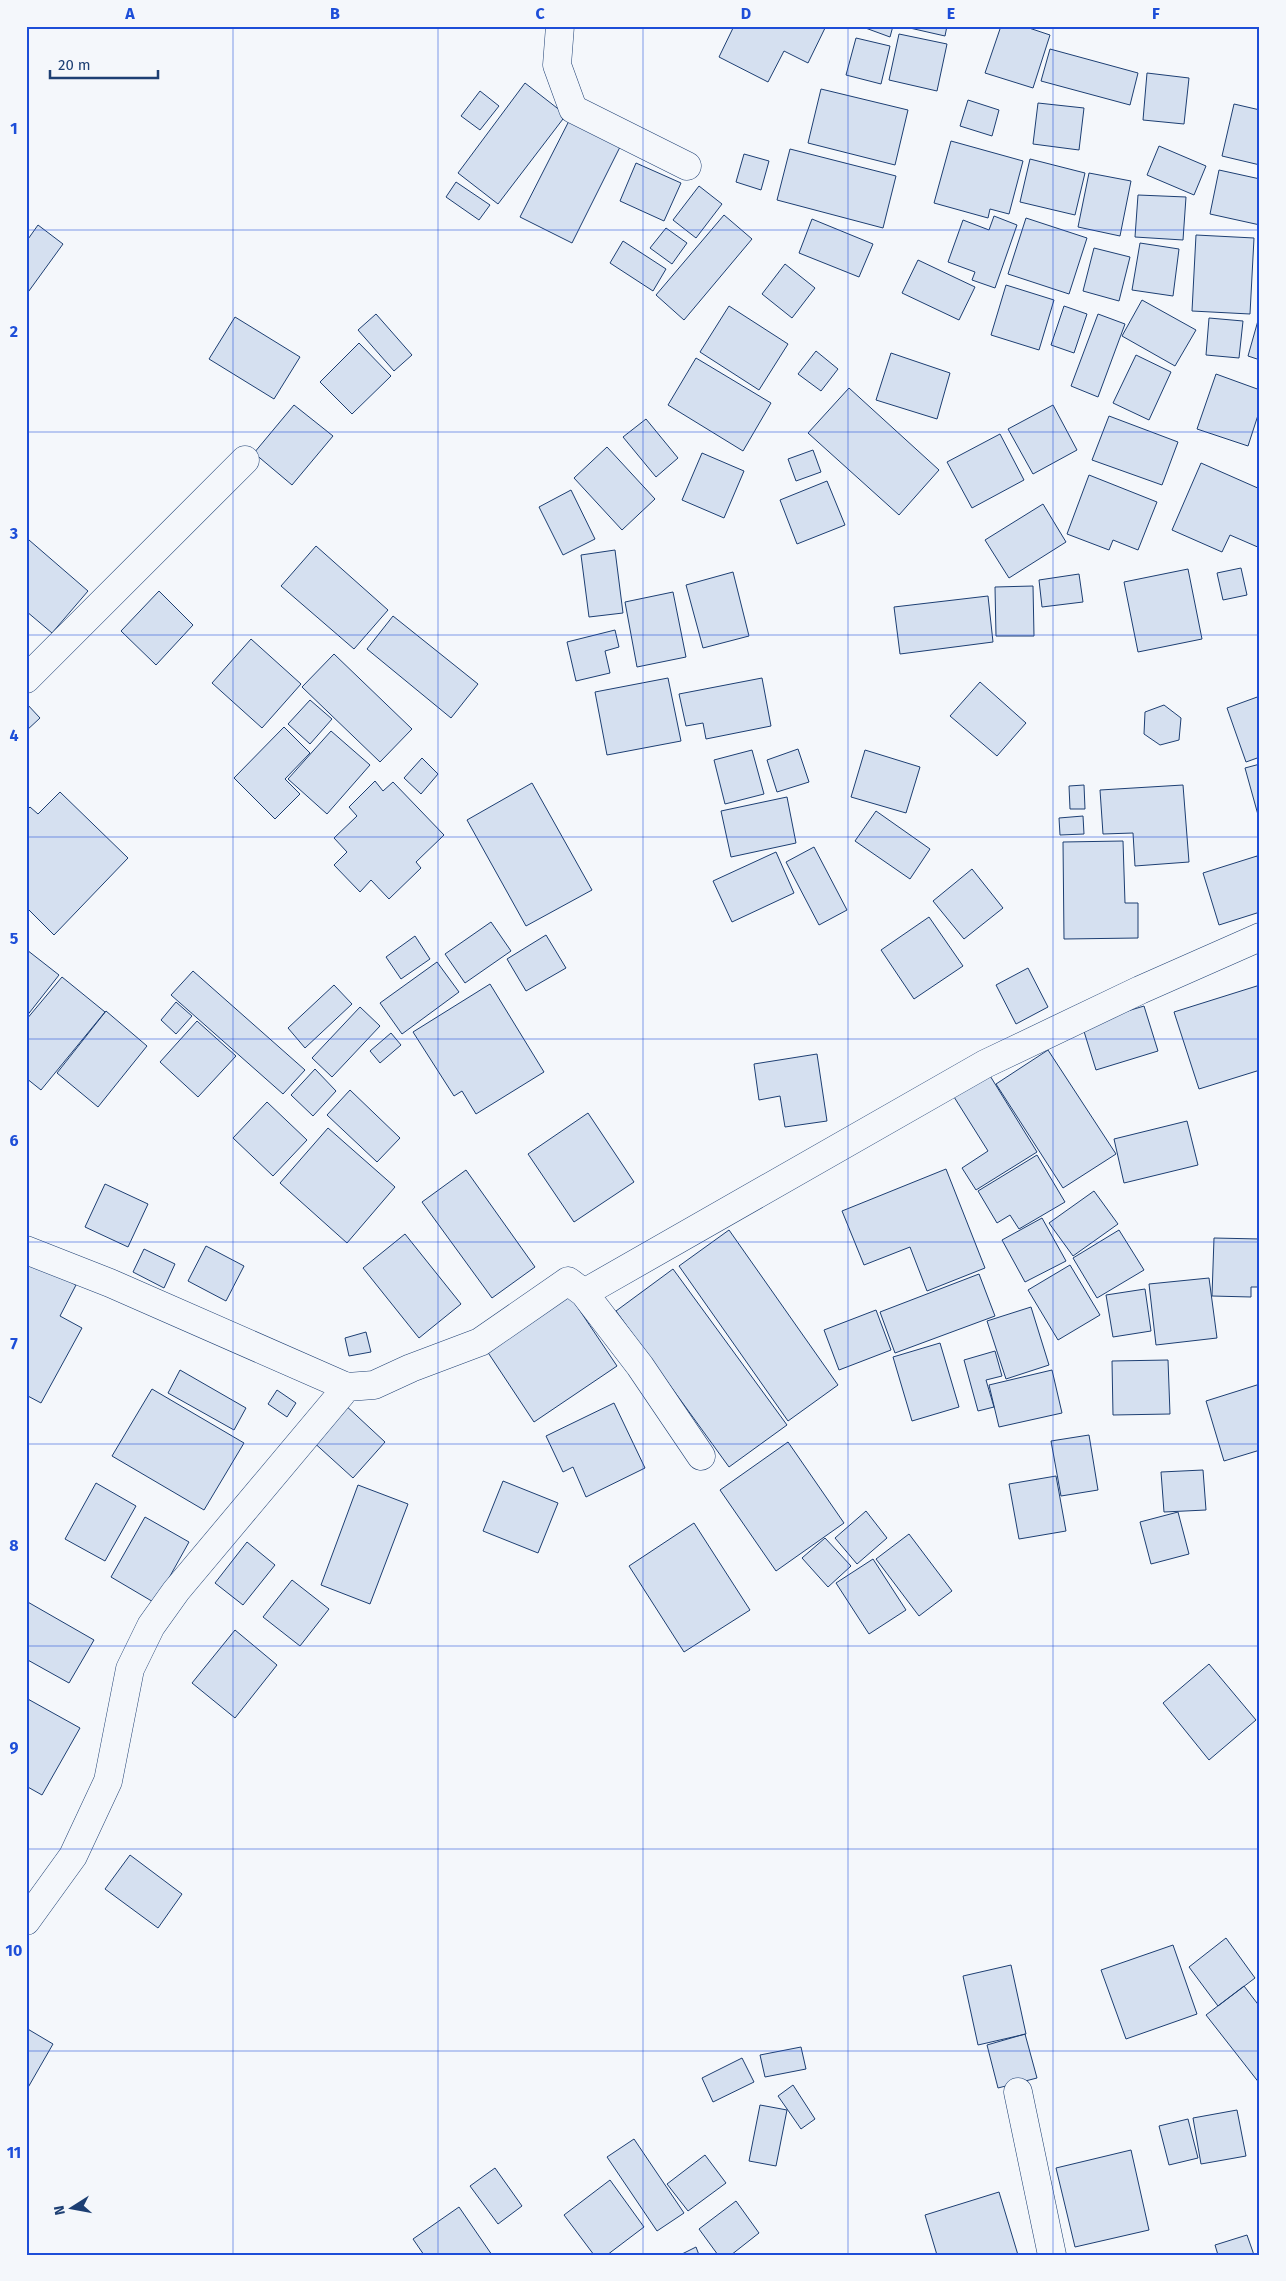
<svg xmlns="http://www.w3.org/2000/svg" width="1286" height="2281" font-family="'Fira Sans',sans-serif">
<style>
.building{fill:#d5e0f0;stroke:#1d3f73}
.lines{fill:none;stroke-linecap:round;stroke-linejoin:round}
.minor-casing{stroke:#1d3f73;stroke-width:29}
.minor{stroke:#f4f7fb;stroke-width:28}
.grid{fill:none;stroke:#1d4ed8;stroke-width:1;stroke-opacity:0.55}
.neatline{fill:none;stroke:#1d4ed8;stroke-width:2}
.grid-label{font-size:16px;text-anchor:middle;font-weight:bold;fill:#1d4ed8}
</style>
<rect width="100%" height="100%" fill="#f4f7fb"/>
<!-- building -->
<path class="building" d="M734,26H826L808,63L784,51L768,82L719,57Z
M860,26H893L890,37Z
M901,26H947L945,36Z
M1001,26H1023L1050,35L1033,88L985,73Z
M899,34L947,44L937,91L889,80Z
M856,38L890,46L881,84L846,75Z
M1050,49L1138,73L1130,105L1041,81Z
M1147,73L1189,78L1184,124L1143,120Z
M525,83L566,115L498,204L458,173Z
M821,89L908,110L895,165L808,143Z
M480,91L499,106L480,130L461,116Z
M968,100L999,110L992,136L960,126Z
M1038,103L1084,108L1079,150L1033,144Z
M1234,104L1260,110V165L1222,156Z
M572,115L623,141L572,243L520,217Z
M951,141L1023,161L1009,214L990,209L988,218L934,203Z
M1159,146L1206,166L1194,195L1147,175Z
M790,149L896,176L883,228L777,200Z
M744,154L769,161L761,190L736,182Z
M1030,159L1085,173L1075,215L1020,202Z
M636,163L681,183L664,221L620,201Z
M1219,170L1260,179V225L1210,214Z
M1089,173L1131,181L1120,236L1078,227Z
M456,182L490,205L479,220L446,197Z
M699,186L722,204L696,238L673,220Z
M1138,195L1186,197L1183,240L1135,237Z
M724,215L752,239L684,320L656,295Z
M994,216L1017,225L995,288L972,280L975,272L948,262L963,220L989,230Z
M1026,218L1087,238L1069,294L1008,274Z
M812,219L873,244L859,277L799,253Z
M38,225L63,244L26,295V242Z
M666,228L687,243L672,264L650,248Z
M1196,235L1254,238L1250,314L1192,311Z
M623,241L666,269L653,291L610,263Z
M1140,243L1179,249L1173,296L1132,290Z
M1094,248L1130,257L1119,301L1083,291Z
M918,260L975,287L959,320L902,293Z
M785,264L815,288L792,318L762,294Z
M1006,285L1054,300L1039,350L991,335Z
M1142,300L1196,330L1175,366L1122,336Z
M729,306L788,344L759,390L700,352Z
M1064,306L1087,314L1074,353L1051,345Z
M376,314L412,355L394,371L358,330Z
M1098,314L1125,324L1098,397L1071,386Z
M235,317L300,357L274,399L209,359Z
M1259,317H1260V360L1248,356Z
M1209,318L1243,321L1239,358L1206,355Z
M359,343L391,376L352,414L320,382Z
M816,351L838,369L821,391L798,374Z
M891,353L950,373L937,419L876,400Z
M1136,355L1171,372L1149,420L1113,403Z
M696,358L771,403L743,451L668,405Z
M1216,374L1260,390V409L1248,446L1197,429Z
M849,388L939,470L899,515L808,433Z
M294,405L333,436L292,485L254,453Z
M1053,405L1077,450L1033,474L1008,429Z
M1109,416L1178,442L1162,485L1092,460Z
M646,419L678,458L656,477L623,437Z
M1000,434L1024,480L972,508L947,462Z
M607,447L655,499L622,530L574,478Z
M813,450L821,472L796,481L788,459Z
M702,453L744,471L724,518L682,500Z
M1201,463L1260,489V548L1230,535L1222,552L1172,530Z
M1089,475L1157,502L1138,550L1113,540L1109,550L1067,534Z
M827,481L845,525L797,544L780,500Z
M571,490L595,539L563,555L539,507Z
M1043,504L1066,542L1009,578L985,540Z
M29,540L88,591L52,633L26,611V543Z
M316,546L388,610L354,649L281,586Z
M615,550L623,613L589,617L581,555Z
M1241,568L1247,595L1223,600L1217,573Z
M1188,569L1202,639L1138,652L1124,582Z
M733,572L749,636L703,648L686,585Z
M1079,574L1083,602L1042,607L1039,580Z
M1033,586L1034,636H996L995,587Z
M159,591L193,625L156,665L121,631Z
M673,592L686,657L637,667L625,602Z
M988,596L993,642L900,654L894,607Z
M393,616L478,684L451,718L367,649Z
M615,630L619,647L605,651L610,673L576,681L567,642Z
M251,639L301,684L262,728L212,683Z
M334,654L412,729L380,762L302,687Z
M668,678L681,741L607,755L595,692Z
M762,678L771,726L706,739L703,723L686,726L679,694Z
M980,682L1026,723L997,756L950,716Z
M1260,696V757L1246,762L1227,708Z
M310,700L332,719L310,744L288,724Z
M26,703L40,718L26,731Z
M1164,705L1181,718L1179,740L1160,745L1144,734L1145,712Z
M284,727L310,753L285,779L300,794L275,819L234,778Z
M331,731L370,765L327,814L288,779Z
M798,749L809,782L777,792L767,760Z
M752,750L764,794L725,804L714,760Z
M865,750L920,767L906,813L851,797Z
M422,758L438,774L421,794L404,778Z
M1260,764V822L1245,768Z
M375,781L383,791L393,782L444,835L416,862L421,868L389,899L371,880L360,892L334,865L347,852L334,838L357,816L349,807Z
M532,783L592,890L526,926L467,820Z
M1084,785L1085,809H1070L1069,786Z
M1183,785L1189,862L1135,866L1133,833L1103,834L1100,790Z
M60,792L128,858L54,935L26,907V811L30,807L38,814Z
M787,797L796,843L731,857L721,811Z
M876,811L930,849L910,879L855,841Z
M1083,816L1084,834L1060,835L1059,818Z
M1123,841L1125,903H1138V938L1064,939L1063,842Z
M814,847L847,910L819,925L786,862Z
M776,852L794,893L732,922L713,881Z
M1257,856L1260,866V912L1219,925L1203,873Z
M972,869L1003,908L964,939L933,901Z
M929,917L963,966L914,999L881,950Z
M491,922L511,951L465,983L445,954Z
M546,935L566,968L526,991L507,959Z
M415,936L430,959L401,979L386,957Z
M27,950L59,975L26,1017V951Z
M437,962L459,992L402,1034L380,1003Z
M1028,968L1048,1007L1016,1024L996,985Z
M193,971L305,1070L283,1094L171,995Z
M62,977L105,1012L41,1090L26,1078V1020Z
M490,984L544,1072L476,1114L462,1091L454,1096L413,1032Z
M334,985L352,1004L305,1048L288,1028Z
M1260,985V1070L1199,1089L1174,1012Z
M176,1002L192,1016L176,1034L161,1020Z
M1144,1006L1158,1051L1096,1070L1082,1025Z
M360,1007L380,1026L332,1077L312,1058Z
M106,1011L147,1046L98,1107L57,1073Z
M197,1021L236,1056L198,1097L160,1062Z
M391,1033L401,1045L380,1063L370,1051Z
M1048,1050L1116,1154L1063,1188L996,1084Z
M817,1054L827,1121L785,1127L780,1096L759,1100L754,1064Z
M984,1066L1037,1152L976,1190L962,1168L988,1151L949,1089Z
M315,1069L336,1091L313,1116L291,1095Z
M350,1090L400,1138L377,1162L327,1115Z
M267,1102L307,1140L273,1176L233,1138Z
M588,1113L634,1182L574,1222L528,1154Z
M1187,1121L1198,1165L1124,1183L1114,1139Z
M328,1128L395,1187L347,1243L280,1183Z
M1037,1155L1065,1202L1019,1229L1010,1215L997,1223L978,1191Z
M946,1169L985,1268L927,1291L910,1247L864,1265L842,1211Z
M466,1170L535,1267L492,1298L422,1202Z
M105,1184L148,1204L128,1247L85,1227Z
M1094,1191L1118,1224L1073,1256L1049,1223Z
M1042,1218L1066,1261L1025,1282L1002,1240Z
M729,1230L838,1385L788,1421L679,1266Z
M1119,1230L1144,1270L1097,1298L1073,1258Z
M405,1234L461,1304L419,1338L363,1268Z
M1214,1238L1260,1239V1287H1251V1297L1212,1296Z
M206,1246L244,1266L226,1301L188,1281Z
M144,1249L175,1264L164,1288L133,1272Z
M26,1258L76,1285L60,1316L82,1328L41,1403L26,1395Z
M1070,1265L1100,1315L1058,1340L1028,1290Z
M673,1269L787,1425L729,1467L616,1311Z
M979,1274L995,1316L895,1353L880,1312Z
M1209,1278L1217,1338L1156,1345L1149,1284Z
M1145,1289L1151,1331L1113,1337L1106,1295Z
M566,1290L617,1366L534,1422L483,1345Z
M1031,1307L1049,1365L1006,1379L987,1321Z
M876,1310L891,1350L839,1370L824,1330Z
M366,1332L371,1352L349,1356L345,1338Z
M940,1343L959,1407L912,1421L893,1357Z
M995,1351L1002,1376L986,1380L994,1407L978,1411L964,1360Z
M1168,1360L1170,1414L1113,1415L1112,1361Z
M180,1370L246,1408L234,1430L168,1393Z
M1052,1370L1062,1413L999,1427L989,1385Z
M1260,1384V1450L1224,1461L1206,1401Z
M152,1389L244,1443L204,1510L112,1456Z
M277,1390L296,1403L287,1417L268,1404Z
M343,1403L385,1442L353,1478L310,1439Z
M614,1403L645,1468L586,1497L573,1467L563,1472L546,1436Z
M1089,1435L1098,1490L1061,1496L1051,1441Z
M788,1442L844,1523L776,1571L720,1490Z
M1203,1470L1206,1510L1164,1512L1161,1472Z
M1056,1476L1066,1531L1019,1539L1009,1484Z
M503,1481L558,1503L538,1553L483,1531Z
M96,1483L136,1506L105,1561L65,1539Z
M358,1485L408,1504L370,1604L321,1585Z
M866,1511L887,1538L857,1564L835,1538Z
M1178,1512L1189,1554L1151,1564L1140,1522Z
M145,1517L189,1542L155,1603L111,1577Z
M694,1523L750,1610L684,1652L629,1566Z
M909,1534L952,1591L919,1616L876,1559Z
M825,1538L851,1566L828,1587L802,1558Z
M247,1542L275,1565L243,1605L215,1583Z
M873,1559L906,1610L869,1634L836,1583Z
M292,1580L329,1609L300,1646L263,1617Z
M26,1601L94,1640L69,1683L26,1659Z
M235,1630L277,1665L235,1718L192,1683Z
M1209,1664L1256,1720L1209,1760L1163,1703Z
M26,1698L80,1728L42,1795L26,1786Z
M130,1855L182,1894L158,1928L105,1889Z
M1226,1938L1255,1978L1218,2006L1189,1967Z
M1173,1945L1197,2014L1126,2039L1101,1970Z
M1011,1965L1026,2034L978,2045L963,1976Z
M1244,1986L1260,2007V2084L1206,2015Z
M26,2028L53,2044L26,2091Z
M1025,2034L1037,2078L998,2088L987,2045Z
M801,2047L806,2069L765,2077L760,2055Z
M742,2058L754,2082L713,2102L702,2078Z
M793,2085L815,2119L801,2129L778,2096Z
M760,2105L787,2110L776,2166L749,2161Z
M1237,2110L1246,2156L1201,2164L1193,2118Z
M1188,2119L1198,2158L1169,2165L1159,2126Z
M634,2139L684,2213L657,2231L607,2157Z
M1131,2150L1149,2230L1075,2247L1056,2168Z
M705,2155L726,2183L688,2211L667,2184Z
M495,2168L522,2206L498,2224L470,2186Z
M610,2180L644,2227L607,2255H594L564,2215Z
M999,2192L1018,2255H937L925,2215Z
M736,2201L759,2233L731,2255H718L699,2229Z
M459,2207L492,2255H424L413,2239Z
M1247,2235L1254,2255H1218L1215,2245Z
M696,2247L699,2255H680Z"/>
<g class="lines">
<!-- minor casing -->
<g class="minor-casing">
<path id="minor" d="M560,26L557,65L573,109L687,166
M26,679L245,460
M26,1250L110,1283L347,1387L374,1385L411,1368L480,1342L568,1281L584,1293L640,1366L701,1456
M584,1293L985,1064L1140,990L1260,937
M26,1921L73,1856L108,1781L130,1669L151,1626L176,1591L347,1387
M1018,2092L1052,2255"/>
</g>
<!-- minor -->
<use href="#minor" class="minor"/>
</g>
<!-- grid -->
<path class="grid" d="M233,26V2255M438,26V2255M643,26V2255M848,26V2255M1053,26V2255M26,230H1260M26,432H1260M26,635H1260M26,837H1260M26,1039H1260M26,1242H1260M26,1444H1260M26,1646H1260M26,1849H1260M26,2051H1260"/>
<!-- border -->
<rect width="1286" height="2281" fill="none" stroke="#f4f7fb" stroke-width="55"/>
<!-- north arrow -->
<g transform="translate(72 2208) rotate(259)" stroke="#f4f7fb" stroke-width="4" paint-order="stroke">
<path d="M0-4L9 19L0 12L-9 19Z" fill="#1d3f73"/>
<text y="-8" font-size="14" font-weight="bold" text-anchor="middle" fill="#1d3f73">N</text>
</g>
<!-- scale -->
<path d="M50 70v8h108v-8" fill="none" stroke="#1d3f73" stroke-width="2.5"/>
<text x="58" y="70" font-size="15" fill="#1d3f73" stroke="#f4f7fb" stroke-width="4" paint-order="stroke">20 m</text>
<rect x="28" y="28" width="1230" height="2226" class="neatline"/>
<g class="grid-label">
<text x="130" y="19">A</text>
<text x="335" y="19">B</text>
<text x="540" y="19">C</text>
<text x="746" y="19">D</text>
<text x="951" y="19">E</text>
<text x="1156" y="19">F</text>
<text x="14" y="134">1</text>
<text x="14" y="337">2</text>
<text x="14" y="539">3</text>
<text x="14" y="741">4</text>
<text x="14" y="944">5</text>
<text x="14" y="1146">6</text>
<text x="14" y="1349">7</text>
<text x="14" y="1551">8</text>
<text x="14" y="1753">9</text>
<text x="14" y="1956">10</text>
<text x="14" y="2158">11</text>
</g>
</svg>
